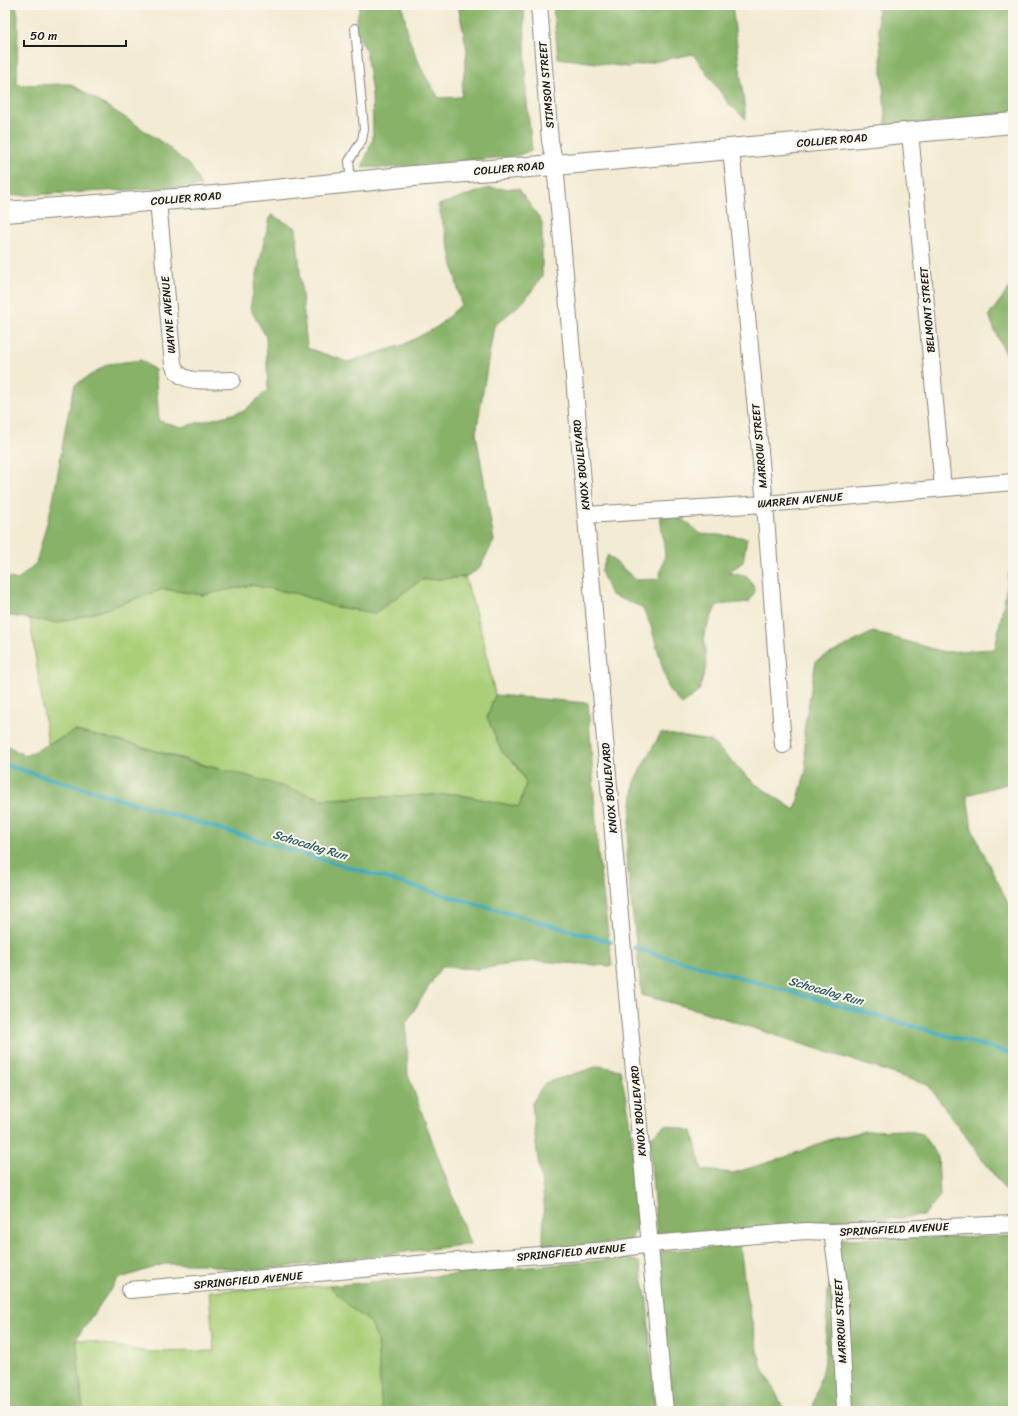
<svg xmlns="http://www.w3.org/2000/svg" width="1018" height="1416" font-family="Sriracha,sans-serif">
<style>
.green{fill:#aacf78;stroke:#63764a}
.forest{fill:#87b268;stroke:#526742}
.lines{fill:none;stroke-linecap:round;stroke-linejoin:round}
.stream{stroke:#3daabc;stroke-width:4}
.service-casing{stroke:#888478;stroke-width:10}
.minor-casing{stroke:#888478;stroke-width:18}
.tertiary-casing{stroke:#888478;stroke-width:22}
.service{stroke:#fff;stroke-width:8}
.minor{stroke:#fff;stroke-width:16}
.tertiary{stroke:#fff;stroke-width:20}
.labels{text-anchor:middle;stroke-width:4;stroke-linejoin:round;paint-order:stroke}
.street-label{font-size:11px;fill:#1c1c1c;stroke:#fbf7ec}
.water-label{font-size:12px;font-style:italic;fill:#2b5c64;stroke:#fbf7ec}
</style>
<rect width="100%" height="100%" fill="#fbf7ec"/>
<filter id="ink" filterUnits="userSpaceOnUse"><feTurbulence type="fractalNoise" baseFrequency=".025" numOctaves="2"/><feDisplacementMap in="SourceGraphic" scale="8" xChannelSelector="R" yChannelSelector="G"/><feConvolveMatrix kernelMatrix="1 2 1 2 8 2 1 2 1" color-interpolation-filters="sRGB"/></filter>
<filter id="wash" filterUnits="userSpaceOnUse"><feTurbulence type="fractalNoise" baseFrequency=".012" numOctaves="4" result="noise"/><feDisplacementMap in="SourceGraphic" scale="16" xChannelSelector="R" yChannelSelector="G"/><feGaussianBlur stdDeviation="0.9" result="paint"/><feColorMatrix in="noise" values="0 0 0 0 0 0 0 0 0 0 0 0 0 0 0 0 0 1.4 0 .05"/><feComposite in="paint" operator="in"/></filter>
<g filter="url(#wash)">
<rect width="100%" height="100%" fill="#f3ebd3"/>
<!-- green -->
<path class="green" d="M465,577L484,642L495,695L487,717L502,752L517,766L526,783L519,807L456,794L323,799L133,744L75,731L48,744L30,619L57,623L100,611L164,589L203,595L251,585L298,594L331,606L375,613L421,580Z
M329,1286L350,1307L371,1323L377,1340L382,1411H83L76,1339L147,1352L214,1351L209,1291Z"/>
<!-- forest -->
<path class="forest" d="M5,5H16L18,15L17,85L71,84L129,120L167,146L192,168L201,186L9,196L5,190Z
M360,5H402L409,39L423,72L439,98L461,97L467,50L458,5H524L526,93L532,150L516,156L387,168L362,167L373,139L372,94L366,51L355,28Z
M553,5H732L746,119L729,104L693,54L628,67L558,58Z
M877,5H1013V115L886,126Z
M489,188L519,189L542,222V277L524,301L494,326L476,433L494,541L479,569L465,577L421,580L375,613L331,606L298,594L251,585L203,595L164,589L100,611L57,623L5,615V577L18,580L36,563L53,501L67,419L75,385L108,364L141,360L155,370L159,421L182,427L244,411L268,390L266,337L250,308L264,241L271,215L296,228L307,348L348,362L403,345L437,327L461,305L450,250L438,205Z
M1013,282V368L997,336L989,315L1012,285Z
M660,516H672L684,520L701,534L733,536L747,538L743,562L728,573C747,575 748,572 755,591L749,602L717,605L704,634L706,667L699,691L682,705L669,690L651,626L642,607L611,595L601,571L608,555L636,580L659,579L665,555Z
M1013,554V782L967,795L972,829L1013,914V1194L1005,1190L928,1085L698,1010L642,995L626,855L635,779L661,733L711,741L754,783L795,810L806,771L804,730L816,661L873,632L944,652L995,649Z
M495,695L588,703L598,853L612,966L534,961L478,969L441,967L406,1023L408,1075L470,1244L245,1272L204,1264H164L118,1279L76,1339L83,1411H5V744L25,756L75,731L133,744L190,762L245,775L323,799L456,794L519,807L526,783L517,766L502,752L487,717Z
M599,1066L620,1070L630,1118L639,1223L631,1240L553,1250L543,1243L544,1201L534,1130L532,1103L545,1083Z
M666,1125L692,1131L702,1170L733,1173L783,1158L828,1140L865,1131L905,1130L922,1134L938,1157L940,1196L923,1216L657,1236L649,1138Z
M1013,1236V1411H812L825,1358L828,1292L839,1239Z
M740,1245L746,1294L761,1364L784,1409L794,1411H673L659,1252Z
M626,1258L639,1262L647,1300L655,1411H382L377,1340L371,1323L350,1307L329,1286Z"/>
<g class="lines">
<!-- stream -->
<path class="stream" d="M5,765L405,884L611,942
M634,948L1013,1054"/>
</g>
</g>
<g filter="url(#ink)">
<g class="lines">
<!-- service casing -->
<g class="service-casing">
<path id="service" d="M351,182L349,161L362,140L364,129L355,28"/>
</g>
<!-- minor casing -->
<g class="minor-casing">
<path id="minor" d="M539,5L550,141L555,165L567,295L624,962L665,1411
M910,132L943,488
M731,148L765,504L783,745
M158,201L173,364C175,369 177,373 182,376C192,383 219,380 232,380
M586,515L765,504L1013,482
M832,1232L839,1284L845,1411
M130,1290L417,1264L609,1250L650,1244L805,1231L832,1232L1013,1224"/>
</g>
<!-- tertiary casing -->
<g class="tertiary-casing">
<path id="tertiary" d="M5,212L214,196L413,176L555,165L1013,123"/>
</g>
<!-- service -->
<use href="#service" class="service"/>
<!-- minor -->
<use href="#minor" class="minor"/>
<!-- tertiary -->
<use href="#tertiary" class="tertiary"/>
</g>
</g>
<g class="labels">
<!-- street labels -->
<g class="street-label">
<text transform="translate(546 85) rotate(-95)" y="4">STIMSON STREET</text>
<text transform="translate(832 140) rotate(-5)" y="4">COLLIER ROAD</text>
<text transform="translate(509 168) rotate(-5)" y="4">COLLIER ROAD</text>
<text transform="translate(186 198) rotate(-5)" y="4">COLLIER ROAD</text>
<text transform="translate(927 310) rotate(-95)" y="4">BELMONT STREET</text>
<text transform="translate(168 315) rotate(-95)" y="4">WAYNE AVENUE</text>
<text transform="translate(759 446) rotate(-95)" y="4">MARROW STREET</text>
<text transform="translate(581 465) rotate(-96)" y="4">KNOX BOULEVARD</text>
<text transform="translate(800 500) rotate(-5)" y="4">WARREN AVENUE</text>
<text transform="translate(609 788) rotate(-95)" y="4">KNOX BOULEVARD</text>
<text transform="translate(638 1111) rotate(-95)" y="4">KNOX BOULEVARD</text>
<text transform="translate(894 1229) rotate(-3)" y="4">SPRINGFIELD AVENUE</text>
<text transform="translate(571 1252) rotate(-5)" y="4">SPRINGFIELD AVENUE</text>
<text transform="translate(248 1280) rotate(-5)" y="4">SPRINGFIELD AVENUE</text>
<text transform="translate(840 1321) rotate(-93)" y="4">MARROW STREET</text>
</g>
<!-- water labels -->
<g class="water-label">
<text transform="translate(310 845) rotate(17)" y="4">Schocalog Run</text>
<text transform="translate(826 991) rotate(16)" y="4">Schocalog Run</text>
</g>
</g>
<!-- margin -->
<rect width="1018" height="1416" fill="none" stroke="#fbf7ec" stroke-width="20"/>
<!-- scale -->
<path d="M24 40v6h102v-6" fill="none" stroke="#1c1c1c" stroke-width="2"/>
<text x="30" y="40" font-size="12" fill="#1c1c1c" stroke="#fbf7ec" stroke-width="3" paint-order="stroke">50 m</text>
</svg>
